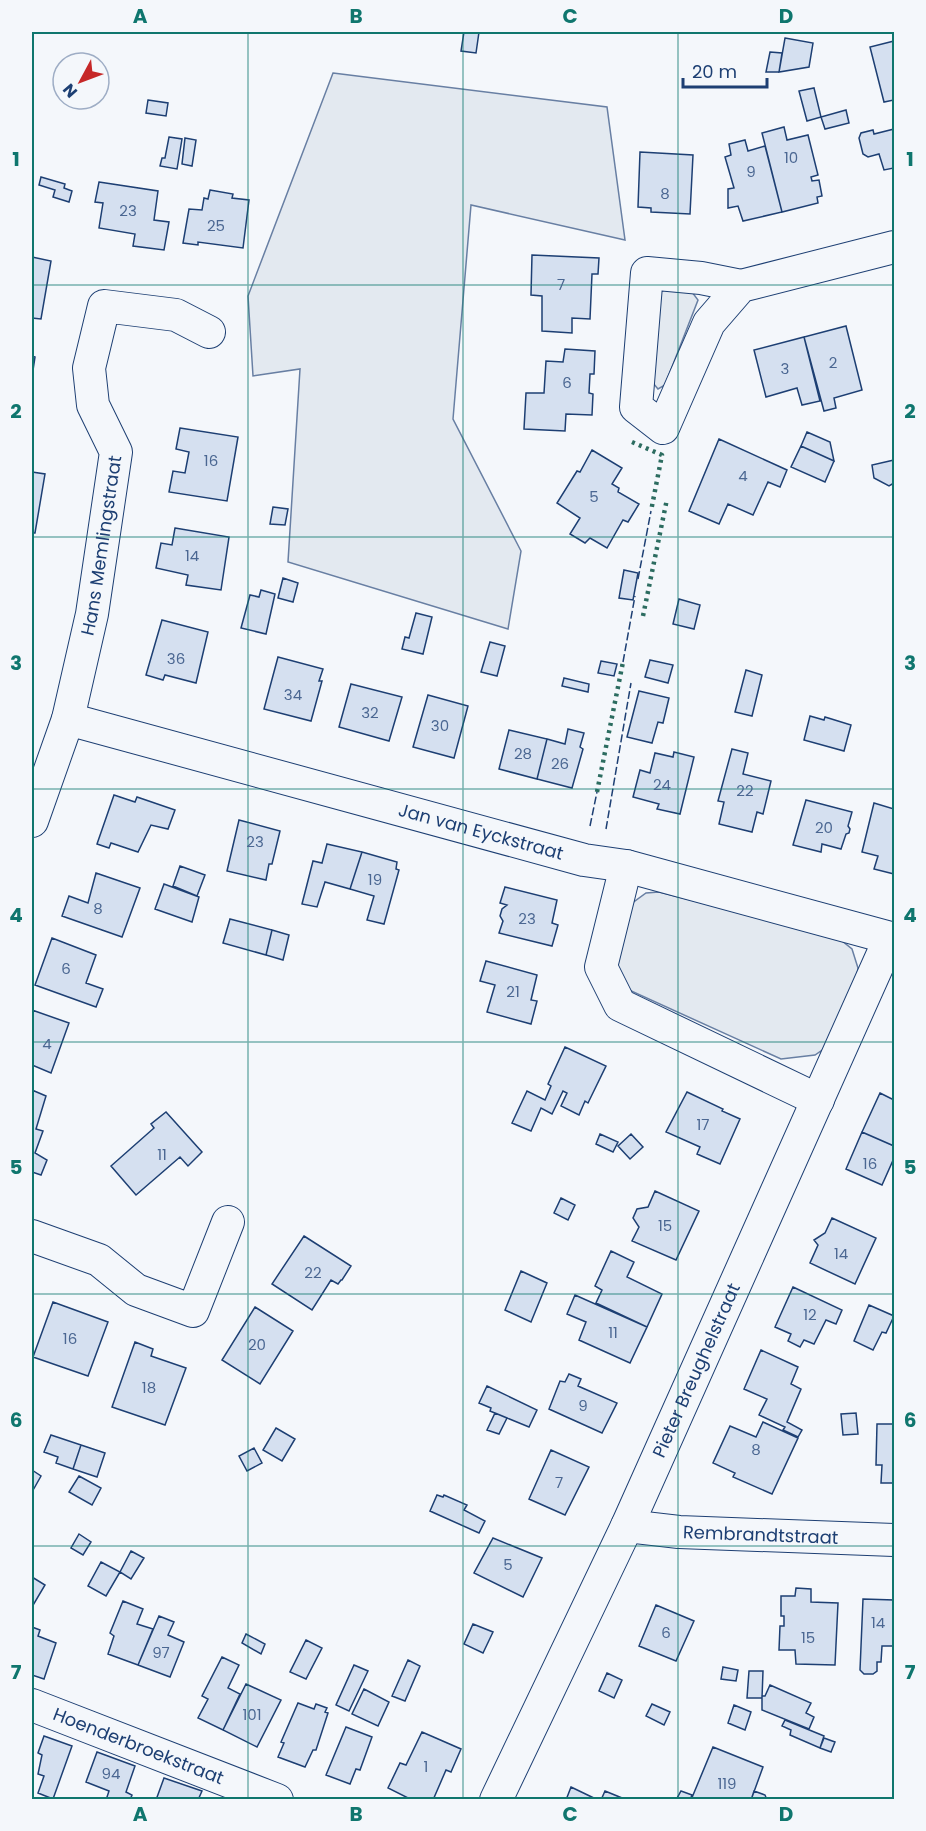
<svg xmlns="http://www.w3.org/2000/svg" width="926" height="1831" font-family="Poppins,sans-serif">
<style>
.green{fill:#e3e9f0;stroke:#687fa3;stroke-width:1.5}
.building{fill:#d5e0f0;stroke:#1d3f73;stroke-width:1.5}
.lines{fill:none;stroke-linecap:round;stroke-linejoin:round}
.minor-casing{stroke:#1d3f73;stroke-width:34}
.minor{stroke:#f4f7fb;stroke-width:32}
.hedge{stroke:#2c6c60;stroke-width:4.5;stroke-dasharray:3 4.5;stroke-linecap:butt}
.fence{stroke:#1d3f73;stroke-width:1.5;stroke-dasharray:8 3;stroke-linecap:butt}
.grid{fill:none;stroke:#0f766e;stroke-width:1.5;stroke-opacity:0.55}
.labels{text-anchor:middle;stroke-width:4.5;stroke-linejoin:round;paint-order:stroke}
.number-label{font-size:15px;fill:#4b6792}
.street-label{font-size:18px;fill:#1d3f73;stroke:#f4f7fb}
.neatline{fill:none;stroke:#0f766e;stroke-width:2}
.grid-label{font-size:20px;text-anchor:middle;font-weight:bold;fill:#0f766e}
</style>
<rect width="100%" height="100%" fill="#f4f7fb"/>
<!-- green -->
<path class="green" d="M333,73L607,107L625,240L471,205L453,419L521,551L508,629L288,562L300,369L253,376L248,296Z
M671,285L689,288L698,300L665,385L658,389L653,383L657,294Z
M659,892L837,937L852,949L858,968L855,987L828,1046L815,1055L781,1059L629,990L616,963L631,904L646,893Z"/>
<!-- building -->
<path class="building" d="M464,32H479L476,53L461,51Z
M785,38L813,43L809,67L779,72Z
M894,41V100L884,102L870,47Z
M770,52L782,53L779,72H766Z
M814,88L821,117L807,121L799,91Z
M148,100L168,103L166,116L146,113Z
M846,110L849,123L825,129L821,117Z
M784,127L787,140L808,135L818,175L811,177L812,181L819,180L822,196L817,197L818,203L782,212L762,133Z
M894,129V168L884,170L879,154L868,157L863,154L859,138L861,133L873,130L874,134Z
M169,137L182,139L177,169L160,166L162,158H165Z
M185,138L196,140L192,166L182,164Z
M745,140L748,151L765,146L782,212L743,221L738,206L728,208V189L734,188L725,157L731,155L729,144Z
M640,152L693,155L690,214L651,212V208L638,207Z
M41,177L65,184L64,188L72,191L69,202L53,197L55,190L39,185Z
M99,182L158,191L154,220L169,222L164,250L133,246L135,234L99,228L103,203L95,202Z
M210,190L233,194L232,198L249,200L243,248L198,242V245L183,243L189,209L202,210L204,198L208,199Z
M532,255L599,258L598,274H592L590,319L572,318V333L542,331V296L531,295Z
M32,257L51,261L41,319L32,318Z
M846,326L862,390L834,398L836,408L824,411L804,337Z
M804,337L820,401L802,405L797,388L766,397L754,350Z
M565,349L595,351L594,374H590L589,393L593,394L592,415L566,414L565,431L524,429L526,393H544L546,361L563,362Z
M32,356L35,357L32,377Z
M180,428L238,437L227,501L169,492L173,471L185,473L189,452L176,449Z
M807,432L830,442L834,461L801,446Z
M719,439L787,470L780,487L768,482L753,515L728,504L719,524L689,511Z
M801,446L834,461L825,482L791,467Z
M592,450L622,468L612,484L619,488L618,492L639,504L628,522L623,520L607,548L590,538L585,543L570,534L580,518L557,503L577,471L580,472Z
M894,460V483L889,486L874,478L872,465Z
M32,472L45,474L35,533H32Z
M273,507L288,509L285,525L270,524Z
M175,528L229,537L221,590L186,585L188,575L156,568L161,543L172,545Z
M624,570L638,573L633,600L619,598Z
M283,578L298,583L293,602L278,598Z
M261,590L275,594L266,634L241,628L250,595L259,597Z
M679,599L700,605L694,629L673,624Z
M416,613L432,617L423,654L402,649L405,637L409,638Z
M162,620L208,632L196,683L165,675L163,680L146,675Z
M490,642L505,646L497,676L481,672Z
M278,657L323,669L319,681H322L311,721L264,709Z
M650,660L673,665L668,683L645,677Z
M601,661L617,664L614,676L598,673Z
M746,670L762,675L752,716L735,712Z
M564,678L589,684L588,692L562,686Z
M351,684L402,697L389,741L339,727Z
M639,691L669,698L663,723L658,722L652,743L627,737Z
M428,695L468,706L454,758L413,747Z
M810,716L824,720L825,717L851,725L844,751L804,740Z
M568,729L584,733L580,747L583,749L572,788L537,779L547,739L565,744Z
M509,730L547,739L537,779L499,769Z
M732,749L748,753L743,774L771,781L763,814L757,812L752,832L719,824L724,802L718,801Z
M674,752L694,757L680,814L657,809L659,804L633,797L640,770L650,773L655,753L673,757Z
M114,795L135,802L137,797L175,810L168,829L151,825L138,852L111,843L109,848L97,844Z
M806,800L852,812L848,826L850,829L849,833L846,834L841,849L822,844L821,852L793,845Z
M874,803L894,809V874L874,869L878,856L862,852Z
M239,820L280,831L272,864H269L266,880L227,871Z
M327,844L362,852L350,889L325,882L317,907L302,904L313,861L322,863Z
M362,852L397,862L396,869L399,870L384,924L367,920L374,896L350,889Z
M180,866L205,875L197,896L173,886Z
M96,873L140,888L122,937L62,916L69,896L88,903Z
M164,884L199,897L192,922L155,909Z
M505,887L557,900L552,923L558,925L552,946L499,933L503,921L500,916L502,909L507,905L500,903Z
M230,919L272,930L266,955L223,943Z
M272,930L289,935L283,960L266,955Z
M52,938L96,955L86,983L103,989L96,1007L35,985Z
M486,961L537,975L531,1000L537,1001L531,1024L487,1012L495,985L480,981Z
M32,1010L69,1023L51,1073L32,1065Z
M565,1047L606,1066L588,1103L585,1101L579,1115L561,1106L567,1093L563,1091L552,1114L541,1108L531,1131L512,1123L527,1091L545,1100L551,1086L548,1084Z
M32,1090L46,1096L36,1129L43,1131L35,1153L47,1160L41,1175L32,1172Z
M687,1092L723,1109L722,1111L740,1119L720,1164L697,1154L700,1147L666,1132Z
M880,1093L894,1100V1146L862,1132Z
M166,1112L202,1152L188,1166L180,1157L136,1195L111,1166L154,1128L151,1124Z
M862,1132L894,1146V1158L882,1185L846,1169Z
M600,1134L618,1142L613,1152L596,1144Z
M631,1134L643,1147L630,1159L618,1146Z
M655,1191L699,1211L676,1260L632,1241L639,1227L633,1218L637,1209L648,1207Z
M561,1198L575,1205L568,1220L554,1213Z
M832,1218L876,1238L855,1284L810,1263L818,1245L814,1240L825,1233Z
M304,1236L351,1266L342,1280H341L338,1284L331,1280L312,1310L272,1284Z
M611,1251L634,1262L627,1277L662,1294L647,1327L596,1303L602,1290L595,1286Z
M521,1271L547,1283L531,1322L505,1310Z
M793,1287L842,1310L836,1324L826,1320L814,1344L804,1340L800,1347L788,1341L791,1334L775,1327Z
M575,1295L647,1327L630,1363L579,1340L586,1322L567,1314Z
M53,1302L108,1322L88,1376L33,1357Z
M869,1305L894,1316L886,1333L882,1332L873,1350L854,1341Z
M255,1307L293,1331L260,1384L222,1360Z
M135,1342L153,1349L151,1356L186,1368L165,1425L112,1407Z
M761,1350L798,1367L791,1384L801,1389L787,1422L802,1430L798,1437L783,1430L785,1427L759,1415L767,1399L744,1389Z
M569,1374L581,1379L578,1386L617,1403L602,1433L549,1409L560,1381L565,1382Z
M487,1386L537,1410L529,1427L490,1411L491,1408L479,1403Z
M495,1413L507,1418L499,1434L487,1430Z
M856,1413L858,1434L843,1435L841,1414Z
M763,1422L798,1438L772,1494L733,1477L735,1473L713,1463L730,1426L756,1437Z
M877,1424H894V1483H881L882,1465H876Z
M276,1428L295,1439L282,1461L263,1450Z
M51,1435L81,1445L73,1469L56,1463L58,1457L44,1452Z
M81,1445L105,1453L97,1477L73,1469Z
M254,1448L262,1463L247,1471L239,1456Z
M551,1450L589,1467L565,1515L529,1499Z
M32,1470L41,1476L32,1492Z
M79,1476L101,1488L92,1505L69,1492Z
M437,1495L443,1497L444,1495L467,1505L464,1510L485,1521L479,1533L430,1511Z
M79,1534L91,1542L83,1555L71,1548Z
M493,1538L542,1558L523,1597L474,1573Z
M131,1551L144,1558L131,1579L120,1572Z
M101,1562L120,1572L106,1596L88,1586Z
M32,1577L45,1585L32,1607Z
M796,1588L811,1589V1602L838,1603L835,1665L796,1664L795,1650H779L780,1626H784V1616H781V1596H795Z
M863,1599L894,1600V1646H882L881,1662H877V1671L873,1674H864L860,1670Z
M123,1601L143,1609L137,1624L153,1629L138,1665L108,1654L114,1636L110,1633Z
M656,1605L694,1621L676,1661L639,1646Z
M159,1616L174,1622L168,1635L184,1642L170,1677L138,1665Z
M473,1624L493,1632L483,1653L464,1644Z
M32,1627L40,1630L38,1636L56,1643L44,1679L32,1675Z
M246,1634L265,1644L261,1654L242,1643Z
M306,1640L322,1648L306,1679L290,1672Z
M222,1657L239,1665L228,1688L240,1694L223,1730L198,1718L208,1699L202,1696Z
M408,1660L420,1666L405,1701L392,1696Z
M354,1665L368,1671L349,1711L336,1705Z
M723,1667L738,1670L736,1681L721,1679Z
M749,1671H763L762,1698H747Z
M607,1673L622,1680L614,1698L599,1691Z
M246,1684L281,1700L257,1747L223,1730Z
M770,1685L811,1703L806,1713L814,1717L809,1729L762,1710V1696H765Z
M364,1689L389,1702L378,1726L352,1714Z
M298,1703L314,1709L316,1704L327,1708L325,1712L328,1713L316,1750H313L305,1767L278,1757L284,1743L281,1742Z
M652,1704L670,1712L664,1725L646,1716Z
M734,1705L751,1712L745,1730L728,1723Z
M785,1720L824,1736L820,1748L790,1735L791,1730L782,1726Z
M346,1727L372,1737L360,1770L356,1769L350,1784L326,1775Z
M422,1732L461,1749L451,1772L446,1770L433,1800H412L388,1788L400,1763L406,1765Z
M44,1736L72,1746L53,1799L38,1793L44,1776L38,1774L42,1755L38,1753Z
M824,1738L835,1742L831,1752L820,1748Z
M713,1747L763,1767L751,1800H691Z
M97,1752L135,1766L126,1792L132,1795L130,1800H106L109,1791L86,1782Z
M164,1778L202,1791L198,1800H156Z
M571,1787L598,1800H566Z
M605,1791L622,1798L621,1800H601Z
M681,1791L692,1795L690,1800H676Z
M754,1791L765,1795L767,1800H751Z"/>
<g class="lines">
<!-- minor casing -->
<g class="minor-casing">
<g id="minor">
<path d="M741,286L701,278L647,273L636,407L663,428L709,323L741,286L894,247"/>
<path id="s1" d="M68,719L584,860L626,866L894,939"/>
<path id="s2" d="M32,821L68,719L92,614L116,452L93,405L89,368L104,306L176,315L209,332"/>
<path d="M626,866L601,967L620,1005L818,1100"/>
<path d="M32,1236L99,1260L136,1290L193,1311L228,1222"/>
<path id="s3" d="M627,1526L679,1532L894,1540"/>
<path id="s4" d="M32,1705L277,1800"/>
<path id="s5" d="M496,1800L627,1526L890,938"/>
</g>
</g>
<!-- minor -->
<use href="#minor" class="minor"/>
<!-- hedge -->
<path class="hedge" d="M632,442L662,455L651,511
M643,616L667,499
M597,792L623,662"/>
<!-- fence -->
<path class="fence" d="M638,579L651,511
M623,662L635,596
M590,826L597,792
M606,829L631,683"/>
</g>
<!-- grid -->
<path class="grid" d="M248,32V1800M463,32V1800M678,32V1800M32,285H894M32,537H894M32,789H894M32,1042H894M32,1294H894M32,1546H894"/>
<g class="labels">
<!-- number labels -->
<g class="number-label">
<text x="791" y="163">10</text>
<text x="751" y="177">9</text>
<text x="665" y="199">8</text>
<text x="128" y="216">23</text>
<text x="216" y="231">25</text>
<text x="561" y="290">7</text>
<text x="833" y="368">2</text>
<text x="785" y="374">3</text>
<text x="567" y="388">6</text>
<text x="211" y="466">16</text>
<text x="743" y="481">4</text>
<text x="594" y="502">5</text>
<text x="192" y="561">14</text>
<text x="176" y="664">36</text>
<text x="293" y="700">34</text>
<text x="370" y="718">32</text>
<text x="440" y="731">30</text>
<text x="523" y="759">28</text>
<text x="560" y="769">26</text>
<text x="662" y="790">24</text>
<text x="745" y="796">22</text>
<text x="824" y="833">20</text>
<text x="255" y="847">23</text>
<text x="375" y="885">19</text>
<text x="98" y="914">8</text>
<text x="527" y="924">23</text>
<text x="66" y="974">6</text>
<text x="513" y="997">21</text>
<text x="47" y="1049">4</text>
<text x="703" y="1130">17</text>
<text x="162" y="1160">11</text>
<text x="870" y="1169">16</text>
<text x="665" y="1231">15</text>
<text x="841" y="1259">14</text>
<text x="313" y="1278">22</text>
<text x="810" y="1320">12</text>
<text x="613" y="1338">11</text>
<text x="70" y="1344">16</text>
<text x="257" y="1350">20</text>
<text x="149" y="1393">18</text>
<text x="583" y="1411">9</text>
<text x="756" y="1455">8</text>
<text x="559" y="1488">7</text>
<text x="508" y="1570">5</text>
<text x="878" y="1628">14</text>
<text x="666" y="1638">6</text>
<text x="808" y="1643">15</text>
<text x="161" y="1658">97</text>
<text x="252" y="1720">101</text>
<text x="426" y="1772">1</text>
<text x="111" y="1779">94</text>
<text x="727" y="1789">119</text>
</g>
<!-- street labels -->
<g class="street-label">
<text dy="6" stroke="none"><textPath href="#s2" startOffset="285">Hans Memlingstraat</textPath></text>
<text dy="6" stroke="none"><textPath href="#s1" startOffset="428">Jan van Eyckstraat</textPath></text>
<text dy="6" stroke="none"><textPath href="#s5" startOffset="474">Pieter Breughelstraat</textPath></text>
<text dy="6" stroke="none"><textPath href="#s3" startOffset="134">Rembrandtstraat</textPath></text>
<text dy="6" stroke="none"><textPath href="#s4" startOffset="114">Hoenderbroekstraat</textPath></text>
</g>
</g>
<!-- border -->
<rect width="926" height="1831" fill="none" stroke="#f4f7fb" stroke-width="66"/>
<!-- north arrow -->
<g transform="translate(81 81) rotate(229)"><circle r="28" fill="#f4f7fb" stroke="#9eadc5" stroke-width="1.5"/>
<path d="M0-4.5L10 22L0 15L-10 22Z" fill="#c62828"/>
<text y="-9" font-size="16" font-weight="bold" text-anchor="middle" fill="#1d3f73">N</text>
</g>
<!-- scale -->
<path d="M683 78v9h84v-9" fill="none" stroke="#1d3f73" stroke-width="3"/>
<text x="692" y="78" font-size="18" fill="#1d3f73" stroke="#f4f7fb" stroke-width="4.5" paint-order="stroke">20 m</text>
<rect x="33" y="33" width="860" height="1765" class="neatline"/>
<g class="grid-label">
<text x="140" y="23">A</text>
<text x="356" y="23">B</text>
<text x="570" y="23">C</text>
<text x="786" y="23">D</text>
<text x="16" y="166">1</text>
<text x="910" y="166">1</text>
<text x="16" y="418">2</text>
<text x="910" y="418">2</text>
<text x="16" y="670">3</text>
<text x="910" y="670">3</text>
<text x="16" y="922">4</text>
<text x="910" y="922">4</text>
<text x="16" y="1174">5</text>
<text x="910" y="1174">5</text>
<text x="16" y="1427">6</text>
<text x="910" y="1427">6</text>
<text x="16" y="1679">7</text>
<text x="910" y="1679">7</text>
<text x="140" y="1821">A</text>
<text x="356" y="1821">B</text>
<text x="570" y="1821">C</text>
<text x="786" y="1821">D</text>
</g>
</svg>
